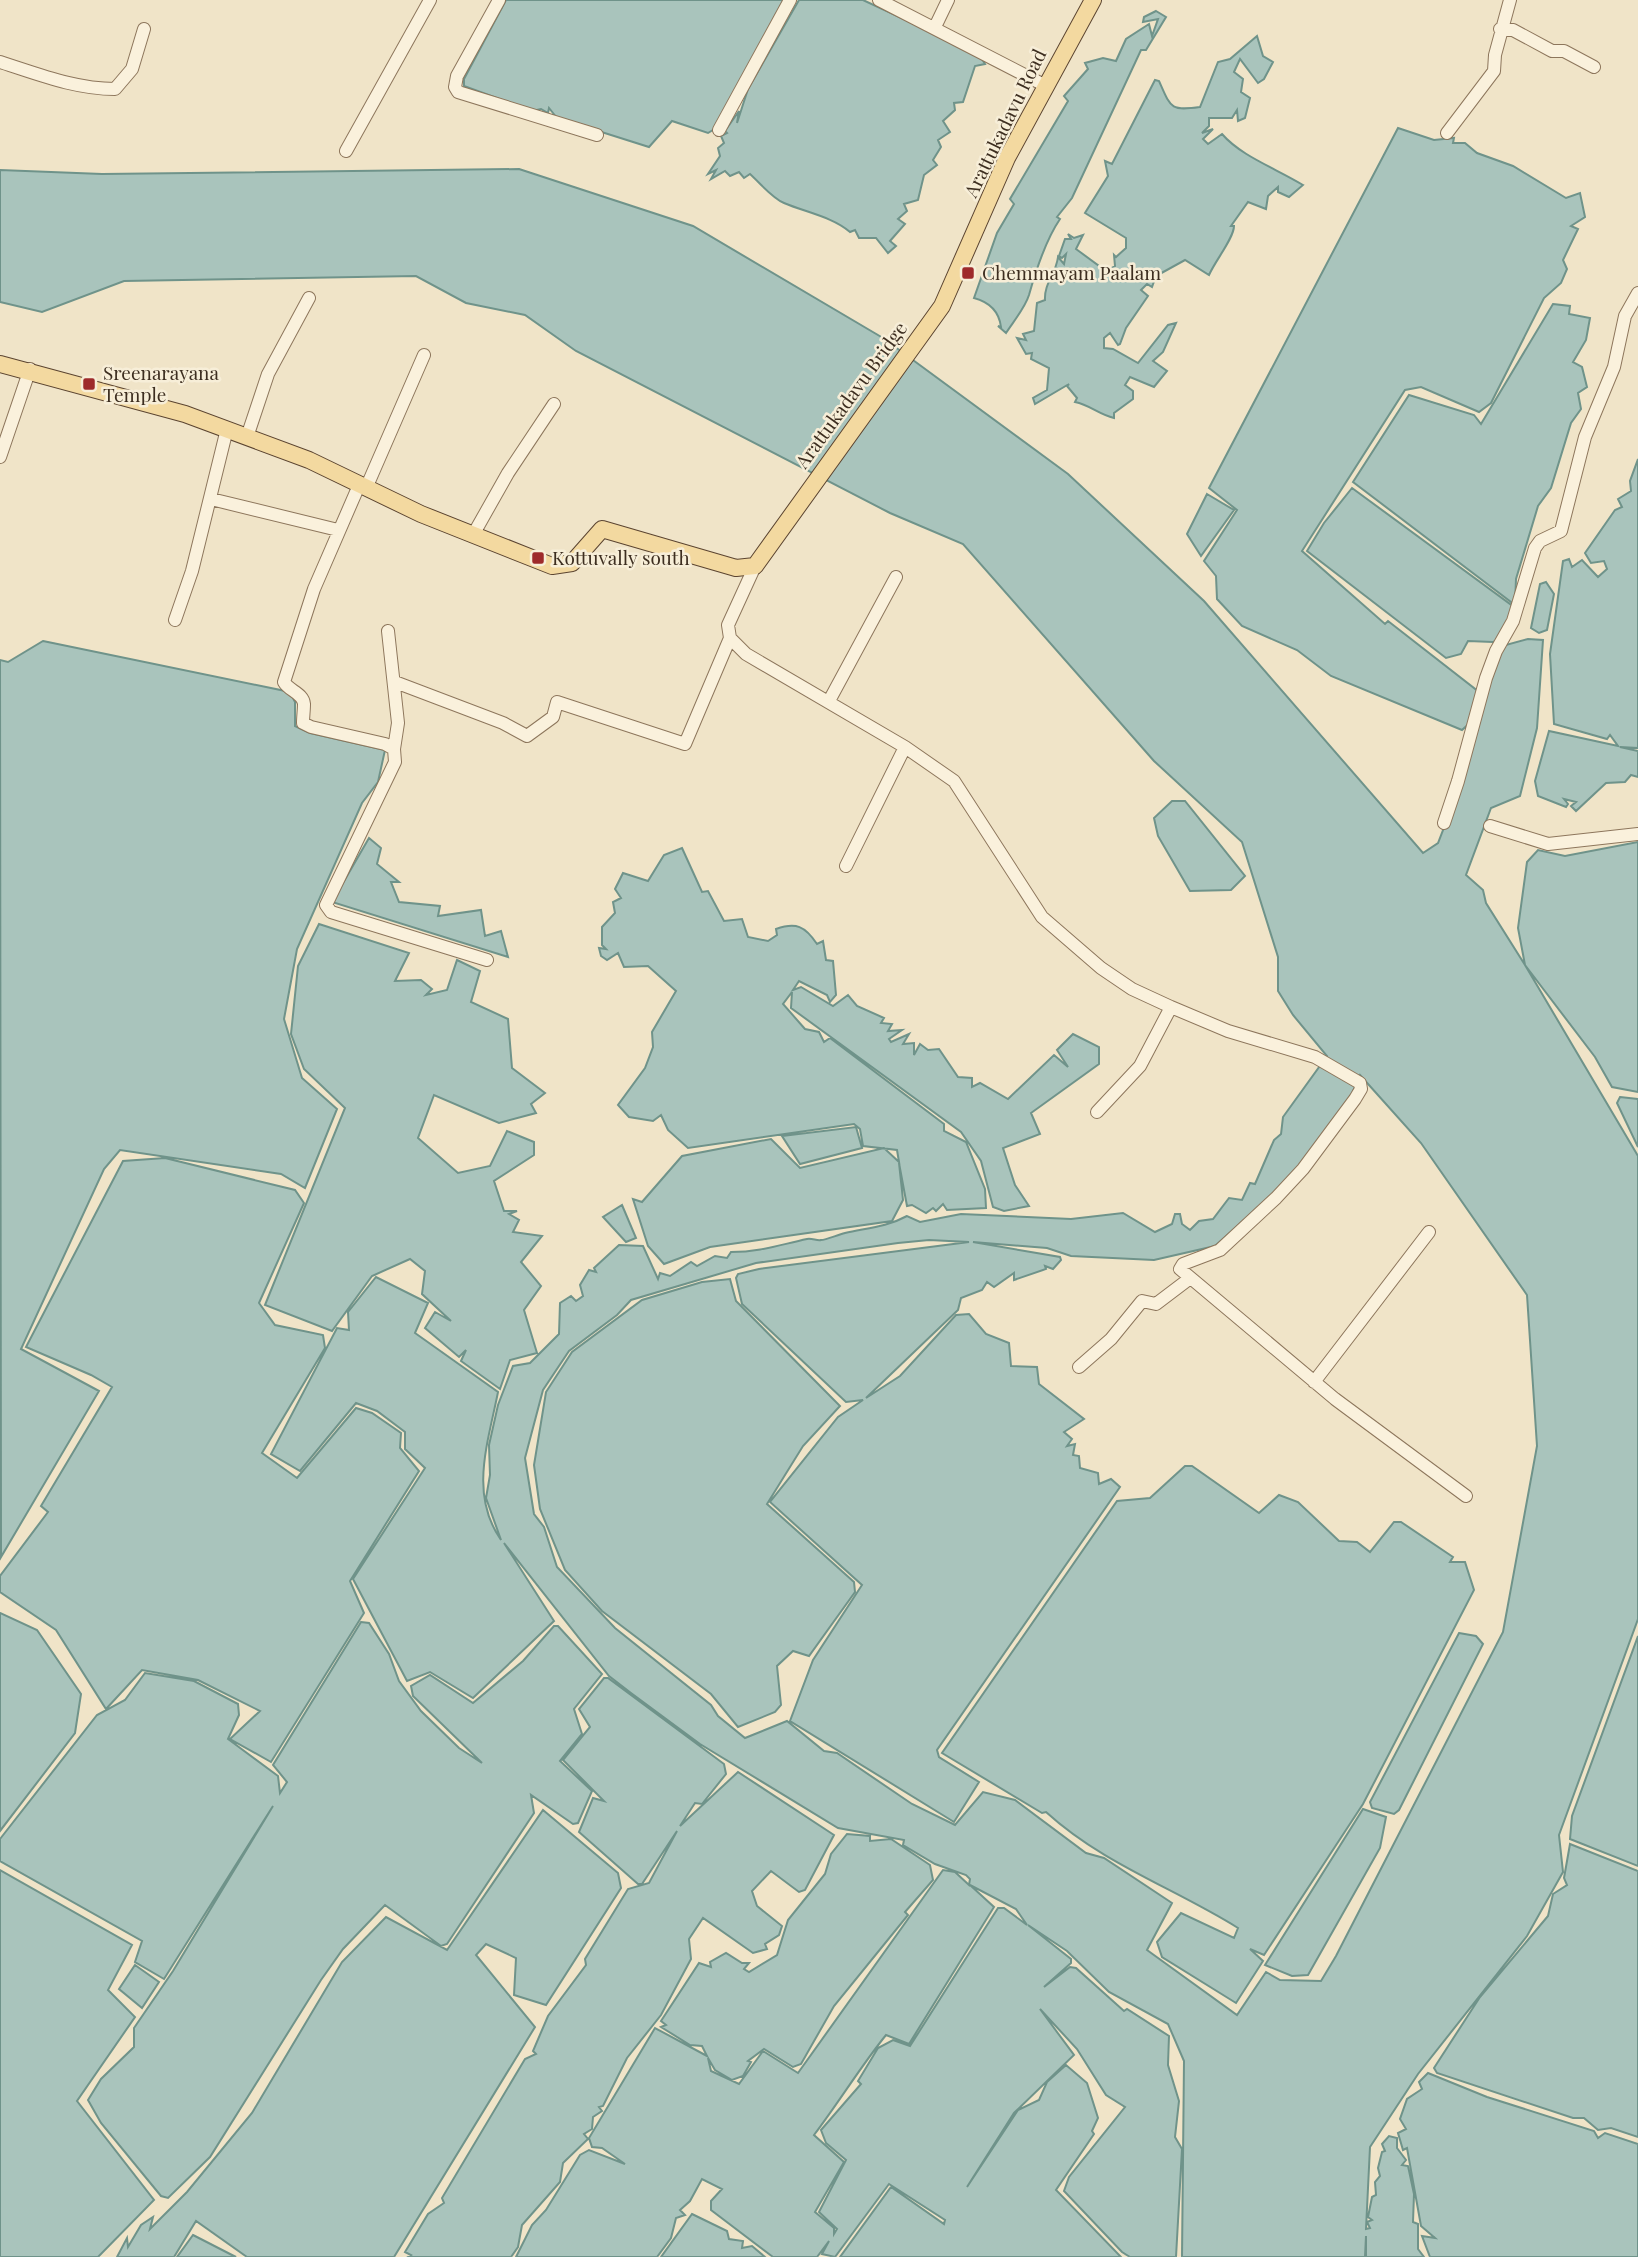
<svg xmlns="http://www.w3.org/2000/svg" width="1638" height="2257" font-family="'Playfair Display',serif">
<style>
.water{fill:#a9c4bc;stroke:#6f938a;stroke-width:2;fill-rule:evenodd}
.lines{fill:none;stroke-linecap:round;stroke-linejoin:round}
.minor-casing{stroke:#8d765c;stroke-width:14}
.major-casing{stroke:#5b4430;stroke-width:18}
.minor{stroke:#faf1dc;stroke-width:12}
.major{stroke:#f3d9a0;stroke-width:16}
.poi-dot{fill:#9e2a2b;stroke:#f7eed8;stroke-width:2.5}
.labels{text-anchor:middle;stroke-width:5;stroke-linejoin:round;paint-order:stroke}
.street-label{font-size:19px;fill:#3d2e20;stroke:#f7eed8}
.poi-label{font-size:19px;fill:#3d2e20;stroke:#f7eed8;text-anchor:start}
</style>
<rect width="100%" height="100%" fill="#f0e4c8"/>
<!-- water -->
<path class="water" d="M506,0H784L721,125L708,133L672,121L649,147L557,118L549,108L548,113L541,109L532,111L464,86V79Z
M799,0H863L979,54L985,64L975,66L963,102L954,103L955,110L943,121L950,132L938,140L941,147L933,160L937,165L924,175L918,200L904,204L907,211L898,219L905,224L890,241L896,246L888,253L876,238H859L855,230L850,232C833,217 805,212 784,203C772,198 760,183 750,174L744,178L739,172L730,176L725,171L711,179L716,170L708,174L720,156L718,148L724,143L721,136L727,133L725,131L739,111L737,123L748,89Z
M1156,11L1166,17L1146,50H1141L1072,198L1057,217L1060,219C1045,241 1036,270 1029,295C1025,308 1013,322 1006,333L998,326L1001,327C999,311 989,302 974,298L997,233L1014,204L1010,199L1068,101L1064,96L1088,69L1085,63L1103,58L1116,61L1126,39L1149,24L1152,36L1158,19L1143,22L1144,17Z
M1257,36L1263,56L1273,62L1264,79L1258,83L1240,59L1234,72L1243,79L1241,92L1250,98L1245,118L1238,121L1237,110L1232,118H1209V126L1202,133L1213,129L1203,139L1208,144L1222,134C1241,156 1275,168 1303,185L1289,197L1278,192V187L1268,196L1266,209L1248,202L1231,226H1234C1234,238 1215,261 1209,275L1185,260L1156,276L1152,287L1147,284L1141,290L1148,296L1126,328L1120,344L1118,345L1110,333L1104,338V348L1113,349L1138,363L1168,325L1176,323L1163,352L1153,361L1167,371L1154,387L1130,377L1125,385L1133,391V399L1114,413V418C1098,414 1090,405 1075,402L1077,398L1067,386L1069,384L1035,404L1033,398L1047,390L1049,368L1031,359L1032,353L1026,354L1017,338L1026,340L1023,334L1034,331L1037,303L1045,300C1044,283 1056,274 1058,257L1064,264L1066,254L1062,258L1059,256L1065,239H1071L1068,234L1074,238L1083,235L1076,249L1106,271L1115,266L1114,255L1116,257L1126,248V238L1085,213L1108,176L1105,161L1112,164L1155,80L1159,81C1171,108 1170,111 1200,107L1218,62L1230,59Z
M1398,128L1434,140L1454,138L1453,143H1465L1477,153L1513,166L1566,198L1580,193L1585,217L1571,226L1578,229L1563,260L1567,269L1561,283L1544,298L1491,403L1479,412L1421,387L1405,390L1302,551L1385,624L1388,621L1479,692L1472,721L1462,730L1331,676L1297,650L1242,626L1217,599L1216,576L1204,561L1237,510L1209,488Z
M519,169L693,226L883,338L1068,474L1204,601L1423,853L1438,843L1462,781L1491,649L1528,639L1543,640L1537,728L1520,796L1491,808L1466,875L1483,890L1486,903L1525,965L1518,928L1527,862L1538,850L1565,856L1638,842V1092L1612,1087L1595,1057L1525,965L1638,1156V1619L1559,1835L1563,1872L1527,1936L1418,2074L1370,2147L1366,2229L1370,2228L1367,2222L1372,2220L1368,2217L1372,2197L1376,2195L1375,2182L1380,2176L1378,2168L1382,2152L1385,2151L1382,2144L1389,2136L1397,2138V2148L1406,2160L1402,2165L1408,2166L1414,2194L1413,2222L1418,2224V2249L1424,2257H1366V2236L1365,2257H1182L1184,2061L1168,2024L1109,1992L1067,1951L1028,1925L1071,1959V1963L1044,1987L1070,1967L1076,1968L1124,2011L1127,2009L1169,2036L1168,2065L1179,2101L1175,2137L1182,2149L1176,2257H1130L1122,2252L1064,2191L1069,2177L1125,2107L1106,2095L1077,2049L1040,2009L1074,2055L1014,2113L967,2187L1018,2110L1039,2100L1047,2082L1066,2065L1087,2083L1098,2118L1092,2131L1094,2134L1056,2190L1121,2257H840L891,2187L944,2224L945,2220L889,2184L835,2257L822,2254L829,2241L817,2257H773L711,2210V2201L722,2189L702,2179L690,2201L680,2210L685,2215L676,2218L671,2238L657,2257H516L532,2225L546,2210L580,2155L589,2150L625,2164L602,2148L592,2147L589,2138L655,2028L707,2056L702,2046L690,2045L661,2027L666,2025L661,2021L699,1963L711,1967L710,1962L726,1953L742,1963H749L744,1969L749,1972L777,1955L788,1920L825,1874L831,1854L847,1834L870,1836V1841L891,1839L930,1865L933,1880L905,1912L908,1915L834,2006L801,2064L793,2067L764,2049L748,2061L751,2062L743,2076L732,2080L715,2070L708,2058L711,2071L739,2084L763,2051L798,2073L943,1870L955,1872L969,1885L970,1879L966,1875L935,1864L903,1845L904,1840L838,1828L700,1744L631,1693L609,1676L504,1543L554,1621L473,1698L430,1672L407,1681L353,1579L425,1468L405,1449V1432L377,1411L356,1403L300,1471L271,1454L337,1328L349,1330L348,1312L376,1277L428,1303L415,1333L498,1392C488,1443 469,1494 501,1540L486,1498L490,1475L489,1445L498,1405L513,1366L530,1363L559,1334L560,1303L571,1296L576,1301L583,1296L580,1285L589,1270L596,1272L594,1268L619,1245L643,1246L658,1279L660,1273L670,1276L691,1262L697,1266L715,1256L727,1258L731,1252C760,1252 779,1245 807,1239C812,1238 817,1241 821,1240C826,1240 837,1235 845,1233C867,1228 887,1227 907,1216L920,1222L961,1214L1071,1219L1123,1213L1155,1232L1172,1224L1175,1214H1180L1182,1224L1190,1230L1199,1221L1213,1219L1229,1198L1242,1200L1250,1183L1255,1184L1274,1140L1281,1134L1283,1117L1327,1056L1293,1015L1278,991V957L1242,842L1154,761L963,544L890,513L576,351L525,315L466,303L416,276L124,281L42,312L0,302V170L102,174ZM1360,1075L1421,1143L1527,1295L1537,1446L1503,1632L1336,1956L1321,1981L1280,1980L1266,1972L1237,2015L1147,1950L1172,1903L1104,1858L1086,1853L1015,1800L983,1792L955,1825L912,1804L837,1753L824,1751L787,1721L745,1738L718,1716L711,1705L615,1628L557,1567L544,1527L534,1514L525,1458L543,1390L569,1351L617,1315L631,1300L756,1263L898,1243L929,1240L969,1242L759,1269L738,1274L736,1278L742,1304L846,1402L863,1400L838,1417L770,1502L862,1585L813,1660L790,1721L954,1822L979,1782L939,1757L937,1750L1120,1487L1111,1479L1099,1484L1098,1473L1080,1468L1079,1456L1073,1455L1075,1444L1067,1446L1072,1439L1064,1432L1084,1419L1039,1384L1037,1367L1011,1366L1009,1343L986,1334L969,1314L956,1315L900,1376L866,1398L958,1310L961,1298L982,1290L987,1282L994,1287L1014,1273V1280L1046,1269L1045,1266L1053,1269L1061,1260L1060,1257L973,1242L1047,1248L1071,1256L1154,1260L1215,1246L1291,1178L1351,1096ZM970,1885L1016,1909L1027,1925L1004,1908H998L910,2046L893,2040L878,2048L858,2081L861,2084L821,2130L826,2143L846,2160L819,2212L837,2229L834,2234V2228L815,2212L844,2162L814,2135C839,2102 861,2066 886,2035L909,2044L994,1907Z
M1553,304L1570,306L1569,314L1590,318L1586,340L1573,362L1582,367L1587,387L1578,393L1581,409L1571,423L1551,488L1538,506L1516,579L1515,605L1353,482L1409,395L1474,415L1481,424Z
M1638,459V748L1620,747L1638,751V777L1631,775L1625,782L1606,783L1576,811L1571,806L1576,802L1564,799L1568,804L1566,807L1538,796L1535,781L1549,731L1618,746L1610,735L1607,739L1554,724L1550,654L1563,561L1569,559L1572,567L1582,560L1598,577L1607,569L1604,561L1591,563L1585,553L1615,510L1622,507L1618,499L1631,491L1630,481Z
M1352,488L1514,607L1505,638L1493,642L1468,641L1461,654L1446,658L1307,551L1324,523Z
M1207,494L1234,510L1201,556L1187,534Z
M1546,582L1554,594L1547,630L1539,633L1531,628L1540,584Z
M43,641L290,692L295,702V726L310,733L385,750L378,782L362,803L297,949L284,1019L302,1078L337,1109L305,1188L281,1174L120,1150L104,1169L21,1349L99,1391L1,1557L0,660L8,662Z
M1172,801H1185L1245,876L1231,890L1190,891L1158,836L1154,818Z
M369,838L381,848L377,864L399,882H391L399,902L440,906L438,916L481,910L485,936L501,931L508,957L332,902Z
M682,848L702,892L708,891L724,921L742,919L748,937L768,941L777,935L776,929C796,922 805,926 817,944L823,941L826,960L833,961L836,995L830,1002L827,995L799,981L793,990L801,987L833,1006L848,995L857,1006L884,1018L881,1023L892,1024L888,1031L902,1030L889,1039L891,1042L909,1034L903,1044L914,1043V1055L920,1044L928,1050L939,1049L958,1077L972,1078V1087L980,1083L1008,1099L1054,1055L1068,1067L1057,1050L1073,1034L1099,1047V1064L1031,1113L1040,1134L1003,1148L1015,1185L1029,1206L1004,1211L993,1207L981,1161L961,1132L791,1008L792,992L783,1004L805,1029L819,1032L824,1042L830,1038L944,1124V1131L966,1142L985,1189L986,1208L947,1210L943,1204L936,1211L933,1208L926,1213L912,1205L907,1206L899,1163L903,1200L892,1221L710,1247L664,1264L648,1246L633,1199L642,1202L682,1156L771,1139L800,1168L884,1148L899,1162L897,1150L863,1146L860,1129L854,1124L688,1148L668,1130L661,1115L653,1121L629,1117L618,1105L645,1068L653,1047L652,1032L676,991L648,966L624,967L618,953L607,960L601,956L599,948L606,949L602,945V927L615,913L613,902L621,898L615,889L623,873L648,881L664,855Z
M319,924L409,953L395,981L421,980L432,989L426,995L447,990L457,960L480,971L471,1002L508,1019L512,1068L545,1093L531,1104L536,1113L499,1123L434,1095L418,1138L458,1173L490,1166L507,1131L534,1142V1155L494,1181L504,1211H517L509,1214L519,1220L513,1232L542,1236L521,1262L541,1286L524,1310L537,1353L510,1360L500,1389L461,1361L466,1350L459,1357L425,1328L435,1312L451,1321L422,1294L425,1271L410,1259L372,1276L332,1331L265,1305L345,1108L304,1069L291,1034L298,966Z
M1620,1097L1638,1099V1147L1617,1103Z
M856,1127L862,1148L800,1164L782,1136Z
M165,1158L295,1190L304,1203L259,1303L275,1325L323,1335L325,1348L262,1453L297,1478L356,1408L372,1413L401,1433L400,1448L419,1471L350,1581L364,1613L271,1762L230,1739L260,1711L198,1680L142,1670L106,1709L56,1630L0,1592V1576L48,1512L41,1506L112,1387L91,1375L26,1347L123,1161Z
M622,1205L636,1238L626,1242L603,1217Z
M730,1279L736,1301L840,1406L803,1446L767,1504L854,1582L855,1592L809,1656L793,1651L777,1666L781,1705L775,1712L738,1727L711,1694L602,1611L565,1570L540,1509L534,1465L546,1392L572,1352L642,1300L702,1282Z
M1185,1466H1192L1259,1513L1279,1495L1298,1502L1339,1541L1357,1542L1370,1552L1394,1522H1401L1453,1557L1450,1562H1465L1474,1590L1363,1804L1264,1955L1250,1949L1263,1961L1236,2003L1162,1957L1157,1942L1181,1913L1234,1938L1238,1928C1174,1888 1103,1864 1046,1812L1042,1813L942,1753L1117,1501L1150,1498Z
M0,1613L37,1630L81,1694L75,1733L0,1831Z
M361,1622L369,1623L389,1654L399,1681L421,1711L459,1748L482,1763L413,1696L411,1686L430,1675L473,1703L523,1661L554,1626H558L602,1674L574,1709L582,1734L560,1761L592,1791L578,1823L573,1824L531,1795L534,1813L447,1944L441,1946L385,1905L343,1949L321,1980L210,2157L168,2198L161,2196L101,2123L88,2100L101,2079L134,2047V2028L173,1971L273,1806L164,1979L135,1962L142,1941L0,1861V1839L97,1715L125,1700L145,1673L194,1681L238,1704L239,1715L228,1739L278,1776L280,1793L287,1782L273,1765Z
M1459,1633L1476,1636L1483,1644L1399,1810L1394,1814L1372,1808L1370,1802Z
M1638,1636V1866L1570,1839L1572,1816Z
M604,1678H608L724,1764L726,1774L702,1804L695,1803L680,1826L738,1772L834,1835L805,1890L799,1892L771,1871L752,1891L757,1906L782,1926L779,1935L765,1944L767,1949L753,1953L703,1918L689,1939L691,1959L661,2015L627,2058L603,2106L599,2107L602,2111L593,2117L592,2129L584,2134L588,2139L563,2163L560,2182L522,2225L518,2247L511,2257H408L411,2255L405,2252L428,2214L444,2203L442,2198L525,2059L536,2054L533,2051L548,2016L586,1965L585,1959L628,1889L649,1883L677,1831L642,1884H638L579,1832L593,1798L604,1801L563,1760L590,1727L579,1709Z
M1363,1809L1386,1817L1380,1848L1308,1975L1292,1976L1265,1965Z
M543,1810L618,1873L621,1888L546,2005L514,1995L516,1958L486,1944L476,1955L535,2027L394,2257H247L196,2221L174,2257H117L127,2238L128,2247L141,2225L153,2217L150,2229L187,2192L252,2113L342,1962L386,1917L447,1950Z
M1570,1844L1638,1871V2137L1611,2128L1598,2130L1584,2118H1573L1437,2073L1434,2068L1480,1997L1548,1916L1553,1894L1567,1885L1564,1878Z
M0,1870L132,1945L108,1990L135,2017L77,2101L154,2200L98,2257H0Z
M135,1965L159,1982L142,2008L119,1989Z
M1428,2073L1487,2097L1594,2131L1598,2138L1605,2133L1638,2144V2257H1430L1422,2236L1435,2238L1421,2226L1407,2148L1403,2150L1398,2133L1406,2129L1400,2119L1407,2099L1422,2089L1419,2082Z
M692,2214L727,2231L729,2239L743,2241L742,2248L752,2246L765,2257H661Z
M193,2235L232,2255L236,2257H177Z"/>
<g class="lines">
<!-- minor casing -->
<g class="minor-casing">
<path id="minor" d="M499,0L457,76L455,87L458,92L597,135
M879,0L1046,86
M935,27L948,0
M1500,29L1513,30L1552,51H1564L1594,67
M0,62C38,74 75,89 115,89L132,69L144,29
M719,130L790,0
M1447,133L1494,71L1495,55L1510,0
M346,151L430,0
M247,437L268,374L309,298
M0,457L30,369
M360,483L314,589L284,682C289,691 303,693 304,704C304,710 303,717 303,723L311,727L385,744L394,749L395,762L326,905L331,912L487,960
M367,486L424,355
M211,499L338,530
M473,535L508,473L554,404
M755,566L728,625L730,638L746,654L905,747L954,781L1042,917L1101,968L1132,989L1171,1007L1228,1031L1315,1057L1360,1083L1361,1089L1355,1099L1303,1169L1276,1198L1220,1250L1183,1264L1180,1269L1335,1399L1466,1496
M175,620L192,571L227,429
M388,631L398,723L394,749
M395,682L503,723L527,736L553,717L557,702L685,744L730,638
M829,701L896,577
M1444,823L1458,781L1486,678L1496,651L1513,621L1535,548L1540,541L1561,531L1585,437L1614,367L1625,316L1638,293
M1490,826L1548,844L1638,834
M846,866L905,747
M1097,1112L1140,1066L1171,1007
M1079,1367L1111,1339L1142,1301L1156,1304L1189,1279
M1314,1382L1429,1232"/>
</g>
<!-- major casing -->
<g class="major-casing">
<path id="major" d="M0,364L185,414L309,460L421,514L552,566L572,563L602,529L736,568L755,566L942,306L1007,158L1093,0"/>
</g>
<!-- minor -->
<use href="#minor" class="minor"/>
<!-- major -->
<use href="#major" class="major"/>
</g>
<!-- markers -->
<g class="poi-dot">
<rect x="961" y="266" width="14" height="14" rx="3.5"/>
<rect x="82" y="377" width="14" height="14" rx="3.5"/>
<rect x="531" y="551" width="14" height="14" rx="3.5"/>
</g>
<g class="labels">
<!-- street labels -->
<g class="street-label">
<text transform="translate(1005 123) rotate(-64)" y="7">Arattukadavu Road</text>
<text transform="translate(851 395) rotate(-54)" y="7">Arattukadavu Bridge</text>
</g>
<!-- poi labels -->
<g class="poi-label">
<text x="982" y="280">Chemmayam Paalam</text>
<text x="103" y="380">Sreenarayana<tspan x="103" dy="22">Temple</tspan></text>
<text x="552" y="565">Kottuvally south</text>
</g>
</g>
</svg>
